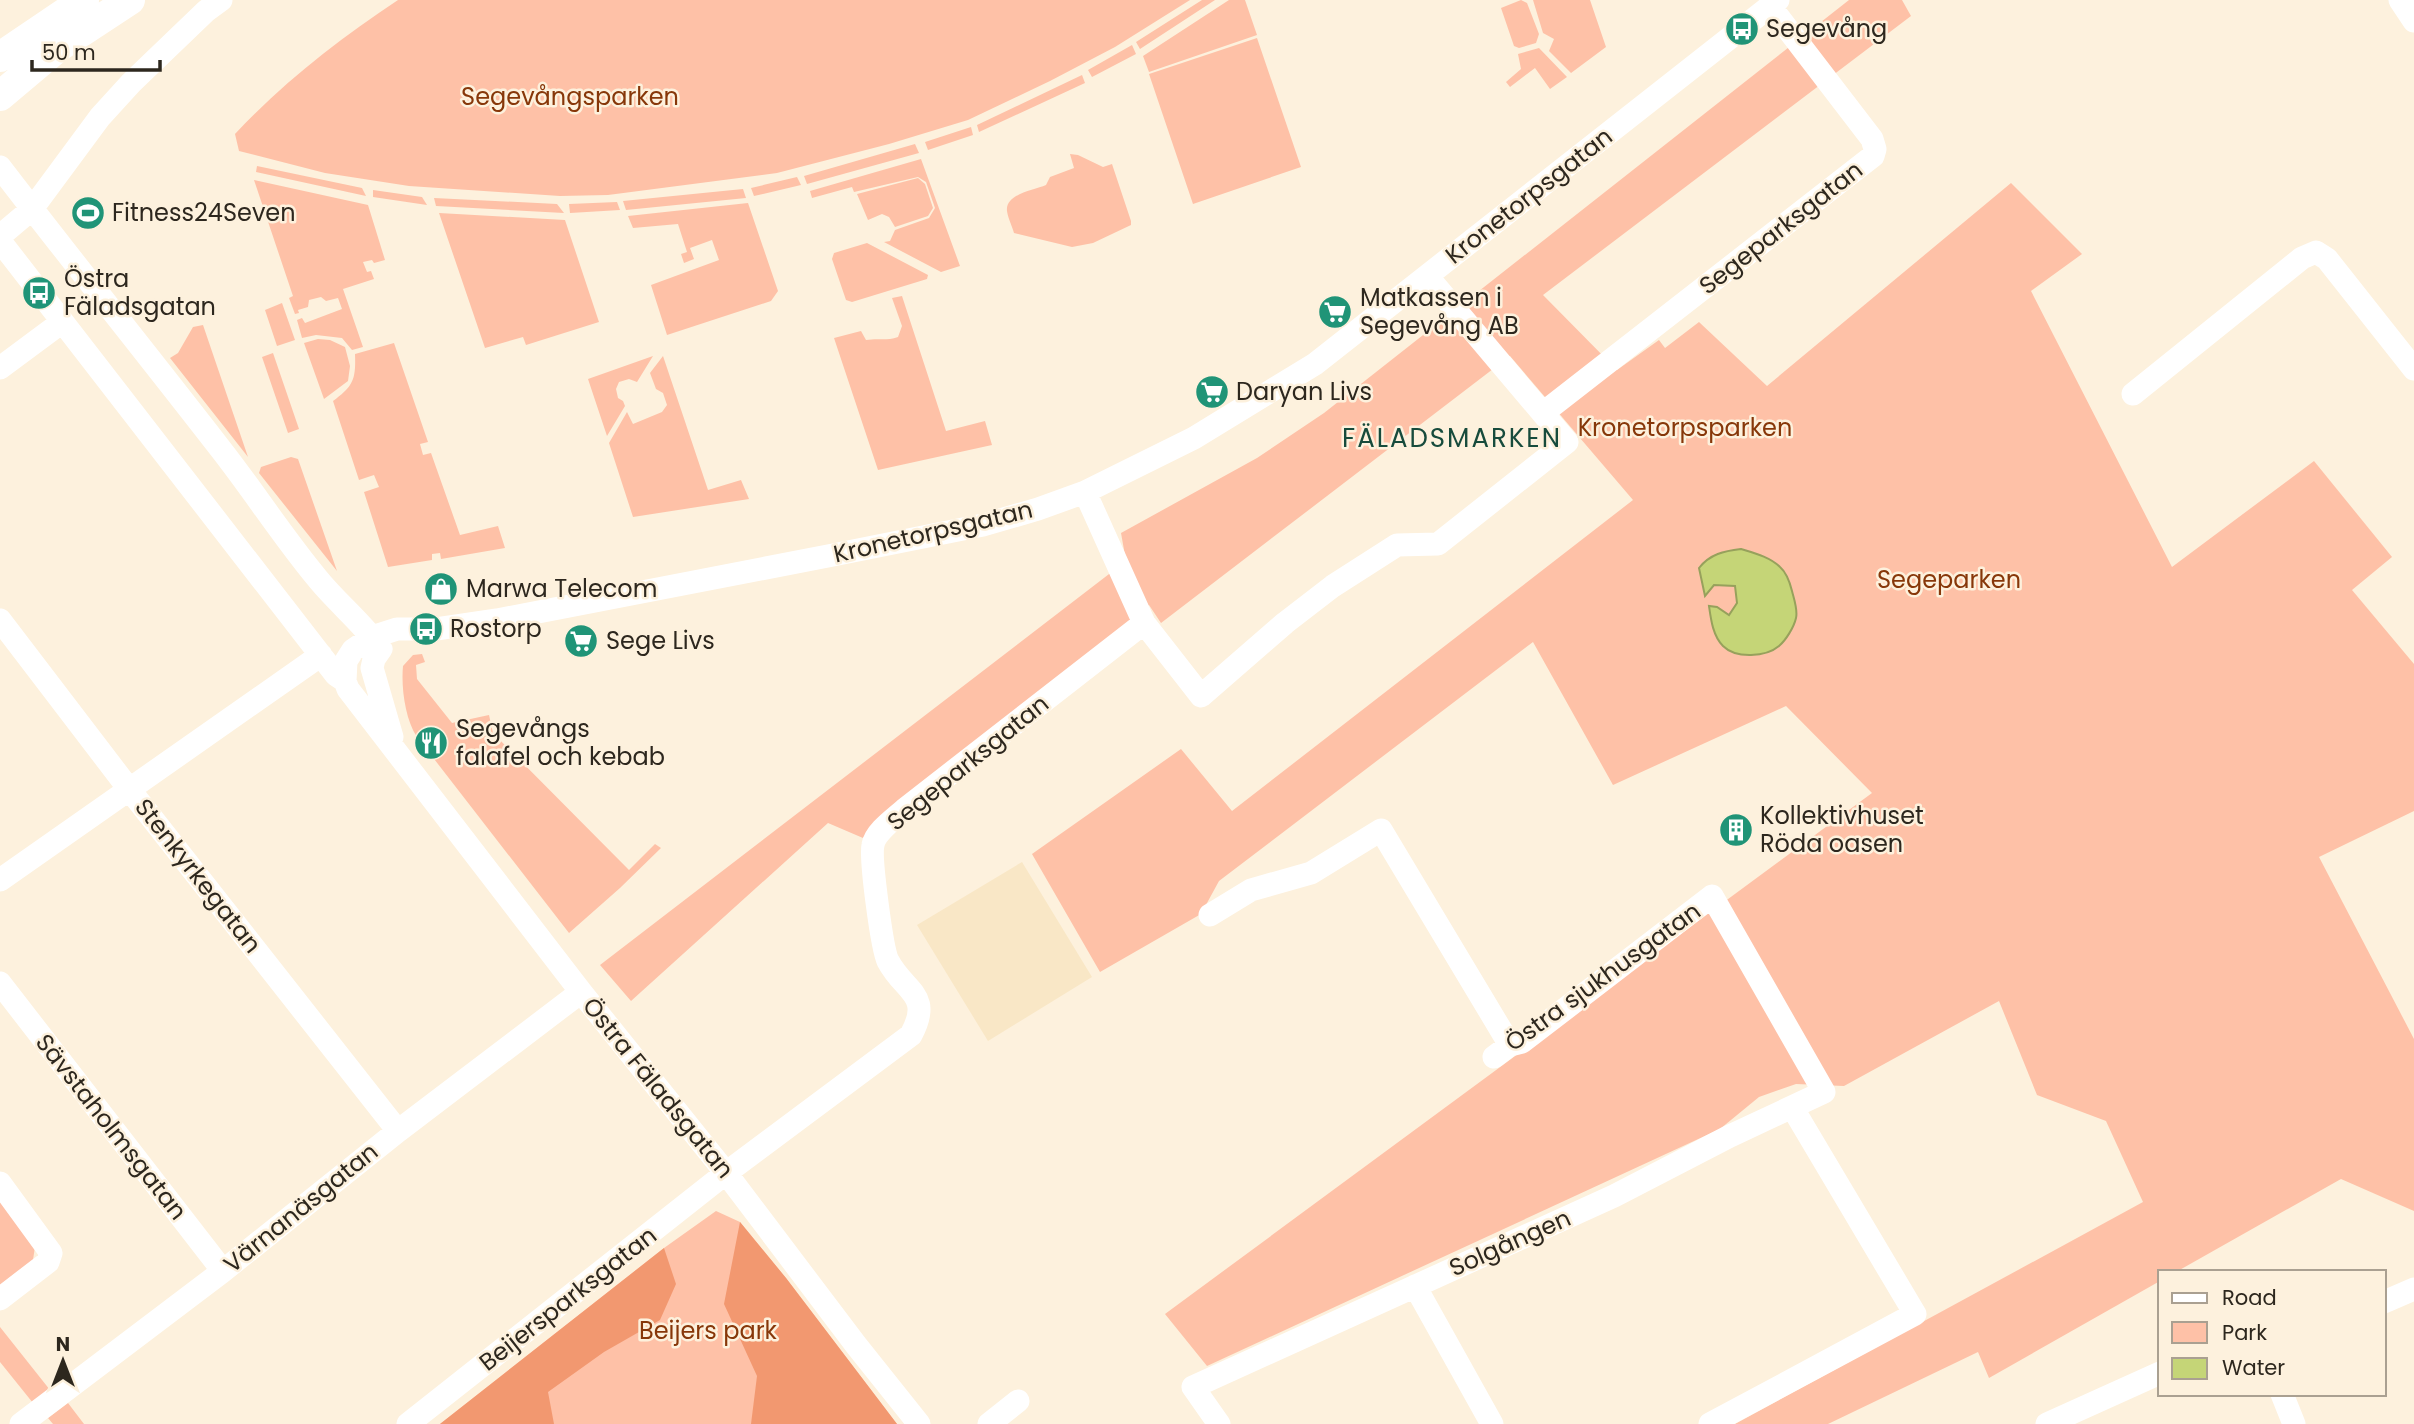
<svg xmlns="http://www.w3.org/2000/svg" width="2414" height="1424" font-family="Poppins,sans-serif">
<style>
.built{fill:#f9e7c6}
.green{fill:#fec1a7}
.forest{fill:#f29870}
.water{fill:#c5d577;stroke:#97a15c;stroke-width:2}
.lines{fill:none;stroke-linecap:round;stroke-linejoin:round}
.minor{stroke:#fff;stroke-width:23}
.major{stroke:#fff;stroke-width:30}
.labels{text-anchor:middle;stroke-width:5;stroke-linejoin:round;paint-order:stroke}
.poi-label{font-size:24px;fill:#2d271e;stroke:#fdf1dd;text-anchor:start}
.park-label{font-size:24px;fill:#873709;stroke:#fdf1dd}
.street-label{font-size:24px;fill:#2d271e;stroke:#fdf1dd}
.neighbourhood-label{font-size:26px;letter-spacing:2px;fill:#174b3c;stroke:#fdf1dd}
</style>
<rect width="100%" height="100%" fill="#fdf1dd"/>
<!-- built -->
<path class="built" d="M1022,862L1092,977L988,1041L917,925Z"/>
<!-- green -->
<path class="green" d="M398,0H1190L1115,47L1050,81L968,120L889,144L777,173L608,195L560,196L409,186L325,173L239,151L235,134C284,82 339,39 398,0Z
M1202,0H1215L1140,49L1136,42Z
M1229,0H1245L1257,35L1149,72L1143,56Z
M1521,0L1527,3L1539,34L1536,43L1519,48L1514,46L1501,8Z
M1533,0H1590L1606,47L1571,73L1549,51L1554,39L1543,33Z
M1849,0H1902L1911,16L1543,295L1617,370L1659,340L1665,348L1699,322L1767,386L2011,183L2082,254L2031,291L2172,567L2314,461L2392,557L2352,590L2414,664V811L2319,857L2414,1039V1211L2341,1179L2176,1272H2160V1281L1989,1378L1978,1352L1828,1424H1735L2143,1202L2106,1121L2037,1095L1999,1001L1844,1086L1796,1084L1759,1097L1720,1129L1207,1366L1165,1314L1872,793L1786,706L1613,785L1533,642L1219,881L1201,914L1100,972L1032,854L1181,749L1232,811L1633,500L1510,356L1161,623L1149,605L863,838L828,823L631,1001L600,965L1126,561L1121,533L1257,458L1324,413Z
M1257,38L1301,167L1193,204L1149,74Z
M1132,45L1136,54L1092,77L1088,70Z
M1539,48L1567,77L1550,89L1535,68L1510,87L1506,82L1521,69L1518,54Z
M1082,75L1085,83L979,132L977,125Z
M971,127L973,135L928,150L925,142Z
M915,144L919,153L807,184L804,176Z
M1070,154L1078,155L1103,167L1112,164L1131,221V225L1093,243L1072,247L1014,233C1012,226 1008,218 1007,211C1005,194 1034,190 1046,185L1050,177L1074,168Z
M921,159L960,266L941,272L884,242L890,241L895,230L929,218L935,208L926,182L918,177L854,192L852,187L812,198L810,191Z
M257,166L362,188L366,196L256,172Z
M797,177L801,185L754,196L751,188Z
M918,178L925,184L933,208L928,216L895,227L889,217L882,214L868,220L857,194Z
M254,180L368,205L385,260L374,263L372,260L363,262L367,272L371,271L374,279L343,289L363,347L352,350L342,338L316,335L302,338L297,320L302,318L305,323L342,309L338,298L326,301L321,297L309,300L308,307L298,310L299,313L295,314L289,298L293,296Z
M743,189L746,198L626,210L623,201Z
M373,190L422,197L427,205L373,197Z
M434,198L557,204L564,213L436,206Z
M617,202L620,210L570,213L569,204Z
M748,203L778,291L771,301L667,335L651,285L719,260L712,240L690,248L694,259L684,263L681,254L687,252L678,224L633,228L628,216Z
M439,213L565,220L599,322L526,345L523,337L485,348Z
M867,243L928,275L927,279L852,302L846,300L832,259L834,253Z
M902,296L946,431L985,421L992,445L878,470L834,338L861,331L866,340C878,338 887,341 898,337L902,326L892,298Z
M282,303L295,340L277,346L265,310Z
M203,325L248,457L170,358L178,353L193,327Z
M318,339L330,340L345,347L350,366L348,381L324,399L304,343Z
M394,343L428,442L420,444L423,455L431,453L460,535L498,526L505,548L441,559L440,553L432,554V560L388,567L364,492L379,487L374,475L359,480L333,401C353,386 356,380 355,354Z
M273,353L299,429L288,433L262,357Z
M653,356L637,382L629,379L619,382L616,389L618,398L623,401L625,406L607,436L588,379Z
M663,356L708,490L741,480L749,499L633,517L609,443L627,412L633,424L662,412L667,405L663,393L656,389L650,373Z
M291,457L298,459L337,571L259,473L261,467Z
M422,654L425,662L416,665L417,679L452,723L489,715L493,733L629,870L655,844L661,848L620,888L569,933L431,755L443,746L430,729L417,737C405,719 401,687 403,666L413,655Z
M0,1193L36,1240L33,1260L0,1285Z
M716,1211L740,1222L786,1278L897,1424H440L664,1248Z
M0,1327L50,1390L33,1403L0,1362Z
M68,1403L84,1424H53L48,1418Z"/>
<!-- forest -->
<path class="forest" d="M740,1222L786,1278L897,1424H751L757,1376L724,1304Z
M664,1248L676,1284L660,1320L604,1352L548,1392L554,1424H440Z"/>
<!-- water -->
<path class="water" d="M1741,549C1754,553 1770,557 1780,567C1787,573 1790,583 1792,591C1794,599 1798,610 1796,618C1794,627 1786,640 1779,646C1766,657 1736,659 1723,646C1713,636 1711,620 1709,606L1717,607L1729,615L1737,603L1735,586L1714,585L1705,596L1699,568C1710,554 1724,551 1741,549Z"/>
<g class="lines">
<!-- minor -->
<path class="minor" d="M2400,0L2414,21
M0,167C72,261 146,353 219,447C253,490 282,536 317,578C337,603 363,623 381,649L374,659L372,668L392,737
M0,236L32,209L100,117L131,83L206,11L221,0
M0,241L336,675L345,681L348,689L581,992L726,1173L856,1345L919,1424
M0,368L62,322
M2133,394L2302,258L2316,252L2327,259L2414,369
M1543,413L1873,156L1875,149L1872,139L1770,6
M1085,492L1144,623L1201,696L1285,623L1333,586L1397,545L1438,544L1567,442L1427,276
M0,620L129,789L398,1131
M345,681L346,661L353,650L372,637L397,629H436L497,620L833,555L983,525L1038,509L1085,492L1194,438L1315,364L1778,0
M0,880L321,655
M1210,915L1251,890L1311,873L1381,830L1510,1045
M0,983L223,1271
M0,1183L51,1253L48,1262L0,1299
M1415,1286L1492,1424
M2384,1302L2414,1289
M2282,1394L2294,1424
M21,1424L223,1271L398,1131L581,992
M408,1424L726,1173L911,1035C933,994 905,993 888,961C882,949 870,858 873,845C875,832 895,818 905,809L1144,623
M989,1424L1018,1401
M1219,1424L1193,1387L1614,1196L1730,1136L1824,1092L1712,896L1522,1042L1510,1045L1494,1057
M1710,1424L1915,1314L1792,1107
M2047,1424L2160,1373"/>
<!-- major -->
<path class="major" d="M0,57L84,0
M0,96L57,48L130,0"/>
</g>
<!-- icons -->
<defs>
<g id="bus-disc" transform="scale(1.75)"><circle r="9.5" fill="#209477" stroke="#fdf1dd"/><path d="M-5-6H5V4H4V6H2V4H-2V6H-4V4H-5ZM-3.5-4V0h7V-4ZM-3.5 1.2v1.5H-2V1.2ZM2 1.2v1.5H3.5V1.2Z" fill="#fff"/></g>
<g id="stadium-disc" transform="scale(1.75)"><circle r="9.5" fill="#209477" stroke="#fdf1dd"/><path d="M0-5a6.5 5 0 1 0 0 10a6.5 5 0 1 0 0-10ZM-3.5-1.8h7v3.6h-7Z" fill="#fff"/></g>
<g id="supermarket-disc" transform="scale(1.75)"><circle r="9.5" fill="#209477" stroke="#fdf1dd"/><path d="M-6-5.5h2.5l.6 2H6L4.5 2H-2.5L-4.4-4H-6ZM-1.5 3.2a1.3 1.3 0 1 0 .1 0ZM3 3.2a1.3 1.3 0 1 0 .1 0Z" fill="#fff"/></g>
<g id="shop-disc" transform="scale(1.75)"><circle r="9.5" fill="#209477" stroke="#fdf1dd"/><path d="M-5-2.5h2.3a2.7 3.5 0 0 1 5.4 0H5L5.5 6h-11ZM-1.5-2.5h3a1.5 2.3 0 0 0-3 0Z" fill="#fff"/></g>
<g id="restaurant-disc" transform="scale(1.75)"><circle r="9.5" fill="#209477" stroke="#fdf1dd"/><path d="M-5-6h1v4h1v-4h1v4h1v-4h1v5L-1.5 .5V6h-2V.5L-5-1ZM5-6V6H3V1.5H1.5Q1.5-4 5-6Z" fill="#fff"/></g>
<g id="building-disc" transform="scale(1.75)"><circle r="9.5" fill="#209477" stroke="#fdf1dd"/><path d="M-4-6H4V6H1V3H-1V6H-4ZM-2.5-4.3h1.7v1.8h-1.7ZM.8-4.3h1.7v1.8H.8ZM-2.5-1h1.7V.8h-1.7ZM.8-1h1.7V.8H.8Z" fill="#fff"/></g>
</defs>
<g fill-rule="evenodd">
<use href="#bus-disc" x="1742" y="29"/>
<use href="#stadium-disc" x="88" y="213"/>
<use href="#bus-disc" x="39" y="293"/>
<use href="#supermarket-disc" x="1335" y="312"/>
<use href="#supermarket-disc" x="1212" y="392"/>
<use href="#shop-disc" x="441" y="589"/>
<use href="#bus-disc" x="426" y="629"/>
<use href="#supermarket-disc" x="581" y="641"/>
<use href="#restaurant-disc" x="431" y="743"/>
<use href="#building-disc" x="1736" y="830"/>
</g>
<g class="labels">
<!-- poi labels -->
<g class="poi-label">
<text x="1766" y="37">Segevång</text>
<text x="112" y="221">Fitness24Seven</text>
<text x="64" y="287">Östra<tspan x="64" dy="28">Fäladsgatan</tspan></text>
<text x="1360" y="306">Matkassen i<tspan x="1360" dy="28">Segevång AB</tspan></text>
<text x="1236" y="400">Daryan Livs</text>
<text x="466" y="597">Marwa Telecom</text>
<text x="450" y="637">Rostorp</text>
<text x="606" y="649">Sege Livs</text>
<text x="456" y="737">Segevångs<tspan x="456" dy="28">falafel och kebab</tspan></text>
<text x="1760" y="824">Kollektivhuset<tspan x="1760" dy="28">Röda oasen</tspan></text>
</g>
<!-- park labels -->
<g class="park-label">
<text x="570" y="105">Segevångsparken</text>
<text x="1685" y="436">Kronetorpsparken</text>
<text x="1949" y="588">Segeparken</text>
<text x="708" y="1339">Beijers park</text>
</g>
<!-- street labels -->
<g class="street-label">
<text transform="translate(1529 196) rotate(-38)" y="8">Kronetorpsgatan</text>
<text transform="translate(1781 228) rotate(-38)" y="8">Segeparksgatan</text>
<text transform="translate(933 532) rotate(-13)" y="8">Kronetorpsgatan</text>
<text transform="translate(968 763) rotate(-39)" y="8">Segeparksgatan</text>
<text transform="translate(198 876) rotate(52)" y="8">Stenkyrkegatan</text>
<text transform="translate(1603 977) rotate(-36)" y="8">Östra sjukhusgatan</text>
<text transform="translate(658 1088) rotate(51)" y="8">Östra Fäladsgatan</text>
<text transform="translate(111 1127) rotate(52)" y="8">Sävstaholmsgatan</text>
<text transform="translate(301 1208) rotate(-39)" y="8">Värnanäsgatan</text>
<text transform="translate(1510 1243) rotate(-24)" y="8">Solgången</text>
<text transform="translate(568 1299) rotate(-38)" y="8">Beijersparksgatan</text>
</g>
<!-- neighbourhood labels -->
<g class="neighbourhood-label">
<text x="1452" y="447">FÄLADSMARKEN</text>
</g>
</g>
<!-- legend -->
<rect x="2158" y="1270" width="228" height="126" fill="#fdf1dd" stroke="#aaa091" stroke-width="2"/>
<rect x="2172" y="1293" width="35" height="10" fill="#ffffff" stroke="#aaa091" stroke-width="2"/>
<text x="2222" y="1305" font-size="21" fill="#2d271e">Road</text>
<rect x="2172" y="1322" width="35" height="21" fill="#fec1a7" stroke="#aaa091" stroke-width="2"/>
<text x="2222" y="1340" font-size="21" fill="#2d271e">Park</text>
<rect x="2172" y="1358" width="35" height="21" fill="#c5d577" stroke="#aaa091" stroke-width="2"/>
<text x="2222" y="1375" font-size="21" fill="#2d271e">Water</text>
<!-- north arrow -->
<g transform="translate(63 1361)" stroke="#fdf1dd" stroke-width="5" paint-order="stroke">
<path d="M0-5L12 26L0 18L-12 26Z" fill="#2d271e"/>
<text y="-10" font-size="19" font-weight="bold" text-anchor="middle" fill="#2d271e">N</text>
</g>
<!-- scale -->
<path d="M32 60v10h128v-10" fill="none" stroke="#2d271e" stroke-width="3.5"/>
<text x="42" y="60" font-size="21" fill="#2d271e" stroke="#fdf1dd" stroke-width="5" paint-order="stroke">50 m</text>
</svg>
